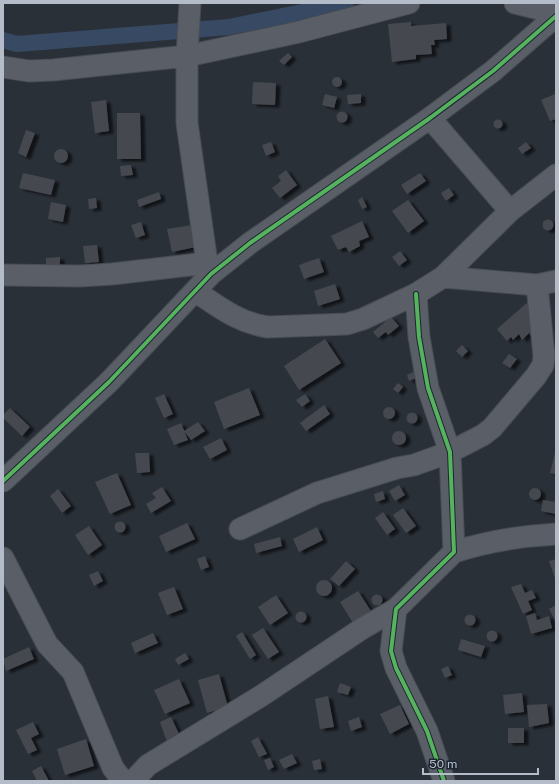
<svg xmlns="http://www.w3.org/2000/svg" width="559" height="784" font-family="'Public Sans',sans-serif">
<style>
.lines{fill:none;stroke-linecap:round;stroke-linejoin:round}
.canal{stroke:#384963;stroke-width:16}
.building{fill:#444950;filter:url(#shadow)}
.minor-casing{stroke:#484c53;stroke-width:23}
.minor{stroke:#5a5e66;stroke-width:21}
.cycleway-casing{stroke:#1d2633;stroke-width:6}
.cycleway{stroke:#56b35d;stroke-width:4}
</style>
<defs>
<filter id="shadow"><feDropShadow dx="4.5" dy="2.5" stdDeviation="1" flood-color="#0009"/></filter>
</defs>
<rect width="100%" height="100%" fill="#2a3038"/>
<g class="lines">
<!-- canal -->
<path class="canal" d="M3,40L17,44L229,27L346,3"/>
</g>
<!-- building -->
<path class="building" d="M411,22V26L446,23L447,39L434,40L435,45H431L432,54L416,55V59L392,62L388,24Z
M288,53L292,57L284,65L279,61Z
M332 82a5 5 0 1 1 10 0a5 5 0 1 1-10 0Z
M253,82L276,83L275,105L252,104Z
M325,94L337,97L334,108L322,105Z
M361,94V103L348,104L347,95Z
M555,94L556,119L550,121L541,100Z
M106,100L109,131L95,133L91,102Z
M336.5 117a5.5 5.5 0 1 1 11 0a5.5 5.5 0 1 1-11 0Z
M117,113H140L141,159H117Z
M493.5 124a4.5 4.5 0 1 1 9 0a4.5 4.5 0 1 1-9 0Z
M26,130L35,133L26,157L18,153Z
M271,142L275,152L266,156L262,145Z
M526,142L531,148L522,154L518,148Z
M54 156a7 7 0 1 1 14 0a7 7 0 1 1-14 0Z
M131,165L133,175L121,176L120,166Z
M286,170L297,185L280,198L272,188L281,181L278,176Z
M23,173L55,180L51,195L19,188Z
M420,173L426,181L407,194L401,185Z
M449,188L454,195L446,201L441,193Z
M159,192L161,199L139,207L137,200Z
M362,197L367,207L362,209L358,200Z
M96,198L97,208L89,209L88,199Z
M408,200L424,221L408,233L392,211Z
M51,202L66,205L63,222L48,219Z
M542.5 225a5.5 5.5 0 1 1 11 0a5.5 5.5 0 1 1-11 0Z
M362,221L369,237L359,241L360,246L349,252L346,247L338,250L331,236Z
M141,222L145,235L136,238L131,225Z
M192,225L196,247L172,252L167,229Z
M97,245L99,262L85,263L83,246Z
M400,251L407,260L399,266L392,257Z
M60,257V269L46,270V258Z
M319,258L324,272L304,279L299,265Z
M335,284L340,299L318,306L314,291Z
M528,302L539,315L532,337L529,333L522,340L519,334L513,340L511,337L507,341L497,329Z
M391,317L399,326L388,335L386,332L378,338L373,332Z
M325,339L341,363L299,390L284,366Z
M462,345L468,351L462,357L456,351Z
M509,354L517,359L510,368L502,363Z
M418,370L421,376L409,381L407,375Z
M398,383L403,387L398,393L393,389Z
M249,388L260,415L224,429L214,402Z
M164,394L173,414L164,418L155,398Z
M305,394L310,401L302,407L296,400Z
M324,405L330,414L306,431L300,423Z
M383 413a6 6 0 1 1 12 0a6 6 0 1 1-12 0Z
M10,408L30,427L22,436L3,418V415Z
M406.5 418a5.5 5.5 0 1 1 11 0a5.5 5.5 0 1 1-11 0Z
M198,422L205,431L191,440L184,431Z
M181,423L188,440L174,445L167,429Z
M392 438a7 7 0 1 1 14 0a7 7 0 1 1-14 0Z
M221,438L227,450L210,459L203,447Z
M135,453H149L150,472L137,473Z
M555,453H556V474L550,473Z
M117,473L131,505L110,514L95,482Z
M399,485L405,495L395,501L389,491Z
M162,487L171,501L151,513L146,504L156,498L152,493Z
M529 494a6 6 0 1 1 12 0a6 6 0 1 1-12 0Z
M58,489L71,506L62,513L50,496Z
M383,491L385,499L376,502L374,494Z
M543,500L556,502V514L541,511Z
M403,508L416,526L406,533L393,515Z
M383,512L395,529L387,535L375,518Z
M114.5 527a5.5 5.5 0 1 1 11 0a5.5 5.5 0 1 1-11 0Z
M187,523L195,539L166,552L159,536Z
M89,526L102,545L88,555L75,535Z
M317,527L323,540L299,552L293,539Z
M280,537L282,546L256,553L254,544Z
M205,556L209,567L201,570L197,559Z
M556,559V581L549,561Z
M346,561L355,569L339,586L330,579Z
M98,571L103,581L94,586L89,575Z
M316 588a8 8 0 1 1 16 0a8 8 0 1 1-16 0Z
M521,584L525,593L532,590L536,598L528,601L532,610L523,614L511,587Z
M174,587L183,609L167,615L158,593Z
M358,591L371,611L353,623L340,602Z
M371.5 600a5.5 5.5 0 1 1 11 0a5.5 5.5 0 1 1-11 0Z
M276,595L288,613L270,625L258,607Z
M556,605V622L549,609Z
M295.5 617a5.5 5.5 0 1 1 11 0a5.5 5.5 0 1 1-11 0Z
M535,613L537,620L549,616L552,628L531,634L526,616Z
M464.5 620a5.5 5.5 0 1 1 11 0a5.5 5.5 0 1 1-11 0Z
M263,628L279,652L268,659L252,635Z
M486.5 636a5.5 5.5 0 1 1 11 0a5.5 5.5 0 1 1-11 0Z
M242,632L256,655L250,659L236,636Z
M153,633L158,643L135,653L131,643Z
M461,639L485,646L481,657L458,650Z
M29,647L34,659L6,671L3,659Z
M185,653L189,659L178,665L175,659Z
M448,666L452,675L445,678L441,669Z
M219,674L228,707L207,713L198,680Z
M179,679L190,703L165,714L154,690Z
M340,683L351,687L348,695L337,692Z
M522,693L524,712L505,714L503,695Z
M328,696L334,727L320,729L315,699Z
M547,704L549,723L529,727L527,705Z
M400,705L409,724L390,734L380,714Z
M171,717L181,738L168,745L160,722Z
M359,717L362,727L351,731L348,721Z
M33,722L39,734L31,738L37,750L28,754L16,730Z
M508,728H524V743H508Z
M258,737L267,754L259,757L251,741Z
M86,739L94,766L65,775L57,749Z
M292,754L297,763L284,769L279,760Z
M270,758L274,767L268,770L264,760Z
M320,759L322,769L314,770L312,761Z
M41,766L49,781H37L32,771Z"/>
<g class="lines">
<!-- minor casing -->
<g class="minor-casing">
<path id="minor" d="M190,3L187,56V123L207,263L211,274
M515,3L556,13
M3,67L29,71L53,70L187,56L299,32L409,3
M430,118L510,211
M3,275L80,276L112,274L207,263
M443,277L537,285L556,281
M195,291C219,307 239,323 268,327L347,324L363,319L416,294L443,277L510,211L556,175
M416,294L419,337L428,388L450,452L454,552L396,609L391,651L396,668L427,731L444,781
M3,481L109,382L211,274L250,243L430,118L493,71L556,16
M240,529L317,493L397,468L414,465L450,452L483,435L492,428L536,376L543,365L544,356L537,285
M454,552C488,541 521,536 556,534
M3,558L47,644L73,672L113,768L123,781
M133,781L148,765L261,696L363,628L396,609"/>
</g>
<!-- minor -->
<use href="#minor" class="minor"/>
<!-- cycleway casing -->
<g class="cycleway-casing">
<path id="cycleway" d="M416,294L419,337L428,388L450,452L454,552L396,609L391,651L396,668L427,731L444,781
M3,481L109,382L211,274L250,243L430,118L493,71L556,16"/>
</g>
<!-- cycleway -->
<use href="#cycleway" class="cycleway"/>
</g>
<!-- border -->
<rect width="559" height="784" fill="none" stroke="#b4bcc9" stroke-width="8"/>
<!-- scale -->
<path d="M423 768v6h115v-6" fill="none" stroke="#b4bcc9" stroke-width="2"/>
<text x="429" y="768" font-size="12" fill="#b4bcc9" stroke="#1d2633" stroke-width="3" paint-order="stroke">50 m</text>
</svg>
